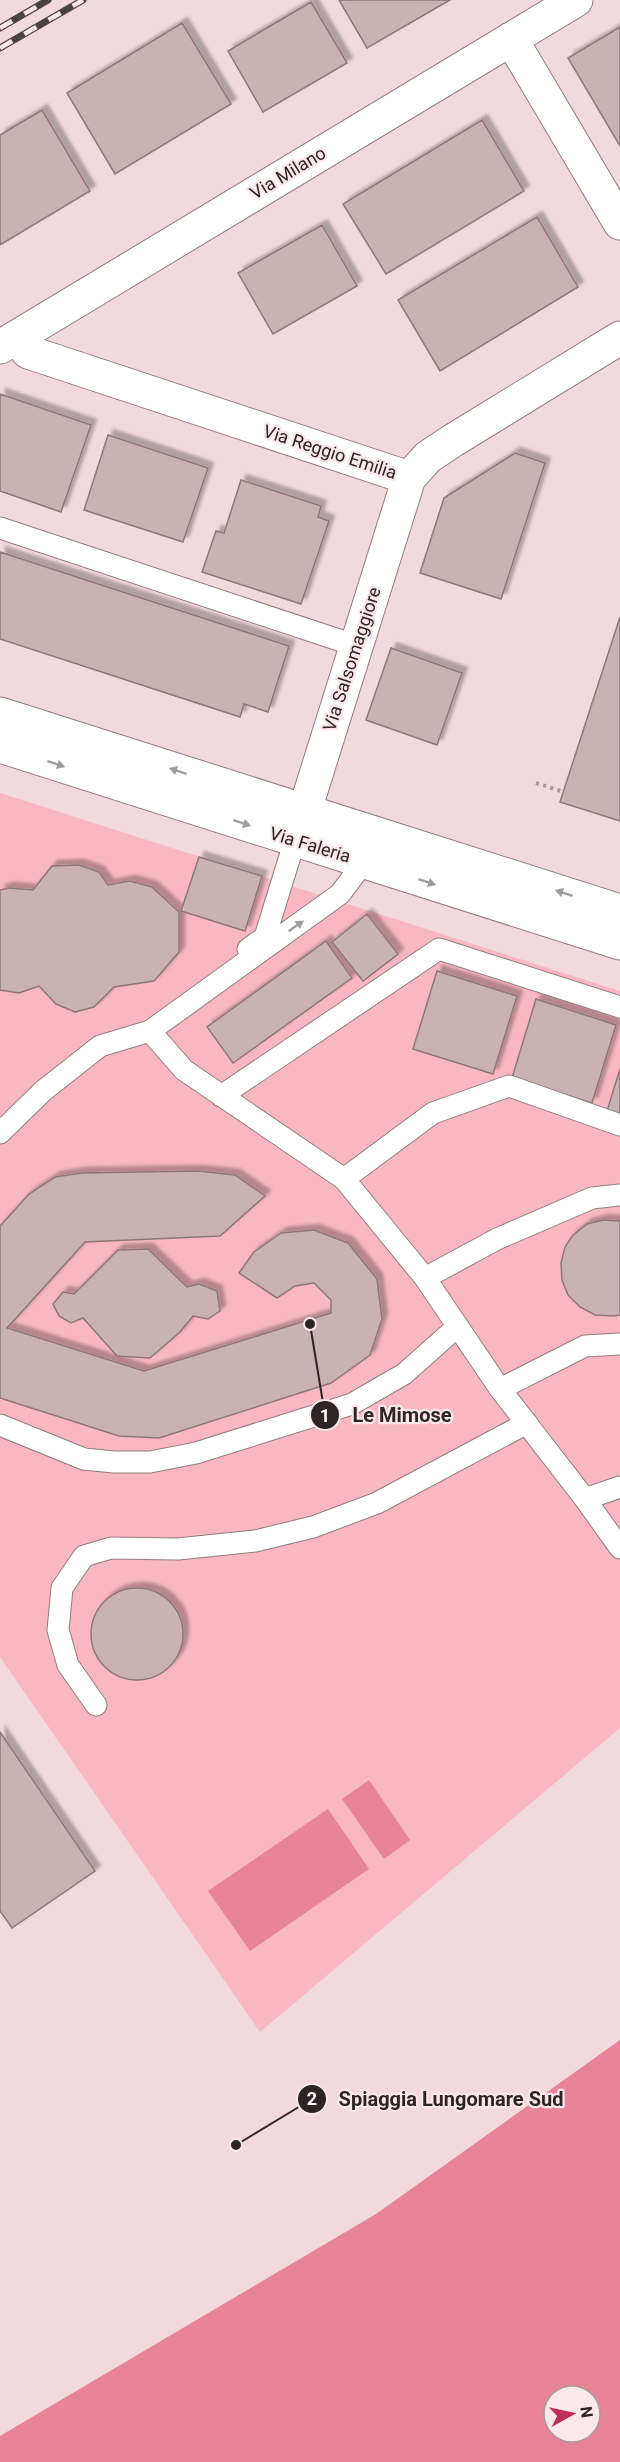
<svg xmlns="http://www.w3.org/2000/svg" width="620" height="2462" font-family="Roboto,sans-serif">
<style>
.green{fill:#f8b7c2}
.water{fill:#e78497;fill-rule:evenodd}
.building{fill:#c9b1b4;stroke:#8d777a;stroke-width:1.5;filter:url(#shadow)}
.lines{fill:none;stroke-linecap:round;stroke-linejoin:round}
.lane-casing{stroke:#927c7f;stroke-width:23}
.street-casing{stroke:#927c7f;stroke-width:35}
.secondary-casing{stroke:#927c7f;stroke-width:35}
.path{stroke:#a89598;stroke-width:4;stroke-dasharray:3 4.5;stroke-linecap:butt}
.lane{stroke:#fff;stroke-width:21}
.street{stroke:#fff;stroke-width:33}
.secondary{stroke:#fff;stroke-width:33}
.rail-casing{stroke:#4d4243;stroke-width:7}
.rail{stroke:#fce8eb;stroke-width:4.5;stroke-dasharray:14;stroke-linecap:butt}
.oneway{fill:#a09c9d}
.labels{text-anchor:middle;stroke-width:4.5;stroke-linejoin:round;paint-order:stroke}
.street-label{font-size:18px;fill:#2d2425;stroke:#fce8eb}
.leader{fill:none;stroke:#2d2425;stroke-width:2}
.callout-dot{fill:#2d2425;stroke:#fce8eb;stroke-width:2}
.mark-label{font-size:18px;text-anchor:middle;font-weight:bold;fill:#fff}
.callout-label{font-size:20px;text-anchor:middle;font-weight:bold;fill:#2d2425;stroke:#fce8eb;stroke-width:4.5;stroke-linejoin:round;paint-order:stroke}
</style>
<defs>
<filter id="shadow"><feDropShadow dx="5.5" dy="-5.5" stdDeviation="1.5" flood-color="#0004"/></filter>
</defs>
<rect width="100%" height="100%" fill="#f2d9dd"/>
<!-- green -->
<path class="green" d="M0,793L620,991V1728L260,2032L0,1657Z"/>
<!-- water -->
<path class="water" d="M369,1780L410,1840L384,1859L342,1799Z
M328,1809L369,1869L250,1951L208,1891Z
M620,2040V2462H0V2436L376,2214ZM554,2396H590V2432H554Z"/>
<!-- building -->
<path class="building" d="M339,0H450L367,48Z
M311,2L347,63L263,112L228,51Z
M182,23L231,104L115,174L67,93Z
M620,27V146L568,58Z
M42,110L90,191L0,245V135Z
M482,120L524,191L386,274L343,204Z
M537,217L578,287L440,371L398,300Z
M322,225L357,286L273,334L238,273Z
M0,394L91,425L61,512L0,491Z
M108,435L208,468L183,542L84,510Z
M515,453L545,463L501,599L420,573L444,498Z
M241,480L321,506L318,517L329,521L301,604L202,572L216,531L224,533Z
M0,552L289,646L268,712L244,704L240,717L0,639Z
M620,617V821L560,802Z
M391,648L462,673L437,745L366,720Z
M199,857L262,876L245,931L181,911Z
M79,865L99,872L108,885L130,881L152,887L179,912V952L154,981L114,987L94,1007L75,1012L56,1004L39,986L19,993L0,990V890L9,888L33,890L52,866Z
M367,914L398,954L363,981L332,942Z
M326,941L352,978L233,1063L207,1027Z
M437,971L517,996L493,1074L413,1049Z
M536,999L616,1025L592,1103L512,1078Z
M620,1069V1116L607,1111Z
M198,1171L235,1175L265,1196L220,1236L85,1242L7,1328L144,1371L331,1313V1300L314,1283L295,1286L277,1298L239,1273L254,1252L281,1233L314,1230L348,1243L377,1279L382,1319L370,1355L331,1383L159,1438L119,1436L0,1398V1226L29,1194L55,1177L82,1173Z
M603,1220L620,1221V1315L614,1316L595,1315L580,1307L568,1295L562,1280L561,1263L565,1247L573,1235L587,1224Z
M148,1249L187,1287L199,1284L217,1291L220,1311L208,1319L193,1316L180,1332L150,1358L117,1356L83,1318L71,1323L59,1316L53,1304L63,1292L74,1294L118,1250Z
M91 1634a46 46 0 1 1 92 0a46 46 0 1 1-92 0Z
M0,1732L95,1871L12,1928L0,1911Z"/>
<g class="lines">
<!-- lane casing -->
<g class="lane-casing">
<path id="lane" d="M0,528L357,646
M248,949L265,937L295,840
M150,1031L340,894L364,862L366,852
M221,1096L439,949L620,1007
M0,1133L43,1091L100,1046L150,1031L184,1070L344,1179L425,1278L500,1389L585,1499L620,1548
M344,1179L433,1113L509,1086L620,1125
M425,1278L497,1239L592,1198L620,1195
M500,1389L585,1346L620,1344
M0,1425L84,1459L114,1462H150L196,1453L352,1404L404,1374L458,1326
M585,1499L620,1487
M96,1705L68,1665L58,1630L62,1588L84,1556L111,1548L178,1549L255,1541L313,1527L377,1503L527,1423"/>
</g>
<!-- street casing -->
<g class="street-casing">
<path id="street" d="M511,39L620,223
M17,337L28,352L409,478
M0,714L620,911
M298,832L409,478L428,457L452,441L620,338"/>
</g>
<!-- secondary casing -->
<g class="secondary-casing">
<path id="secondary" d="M0,347L576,0
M0,746L620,943"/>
</g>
<!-- path -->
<path class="path" d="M536,783L564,792"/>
<!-- lane -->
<use href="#lane" class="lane"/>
<!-- street -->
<use href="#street" class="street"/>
<!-- secondary -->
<use href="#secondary" class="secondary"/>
<!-- rail casing -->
<g class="rail-casing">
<path id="rail" d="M0,28L48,0
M0,48L83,0"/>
</g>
<!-- rail -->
<use href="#rail" class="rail"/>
</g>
<!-- one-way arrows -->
<defs><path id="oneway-solid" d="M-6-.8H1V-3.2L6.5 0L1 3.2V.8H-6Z" transform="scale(1.5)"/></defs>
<g class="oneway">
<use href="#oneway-solid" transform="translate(56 764) rotate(18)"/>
<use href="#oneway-solid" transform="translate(178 771) rotate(-162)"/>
<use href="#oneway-solid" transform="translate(242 823) rotate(18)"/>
<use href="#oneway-solid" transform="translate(427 882) rotate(18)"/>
<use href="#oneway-solid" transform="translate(564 893) rotate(-162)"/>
<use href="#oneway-solid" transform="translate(296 926) rotate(-35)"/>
</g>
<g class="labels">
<!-- street labels -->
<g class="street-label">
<text transform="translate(288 173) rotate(-31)" y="6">Via Milano</text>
<text transform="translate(330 452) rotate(18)" y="6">Via Reggio Emilia</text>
<text transform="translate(352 659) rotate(-72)" y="6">Via Salsomaggiore</text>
<text transform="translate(310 845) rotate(17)" y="6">Via Faleria</text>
</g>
</g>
<!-- callouts -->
<path class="leader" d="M310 1324L325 1415M236 2145L312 2099"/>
<g class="callout-dot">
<circle cx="310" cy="1324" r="6"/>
<circle cx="236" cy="2145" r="6"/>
<circle cx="325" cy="1415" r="15"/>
<circle cx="312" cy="2099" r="15"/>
</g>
<g class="mark-label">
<text x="325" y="1422">1</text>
<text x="312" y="2105">2</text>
</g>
<g class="callout-label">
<text x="402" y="1422">Le Mimose</text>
<text x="451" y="2106">Spiaggia Lungomare Sud</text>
</g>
<!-- north arrow -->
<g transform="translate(572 2414) rotate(82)"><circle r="28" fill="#fce8eb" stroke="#a99a9c" stroke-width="1.5"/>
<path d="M0-4.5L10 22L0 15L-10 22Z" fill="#bd2e59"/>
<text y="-9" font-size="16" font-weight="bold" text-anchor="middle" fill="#2d2425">N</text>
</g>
</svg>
